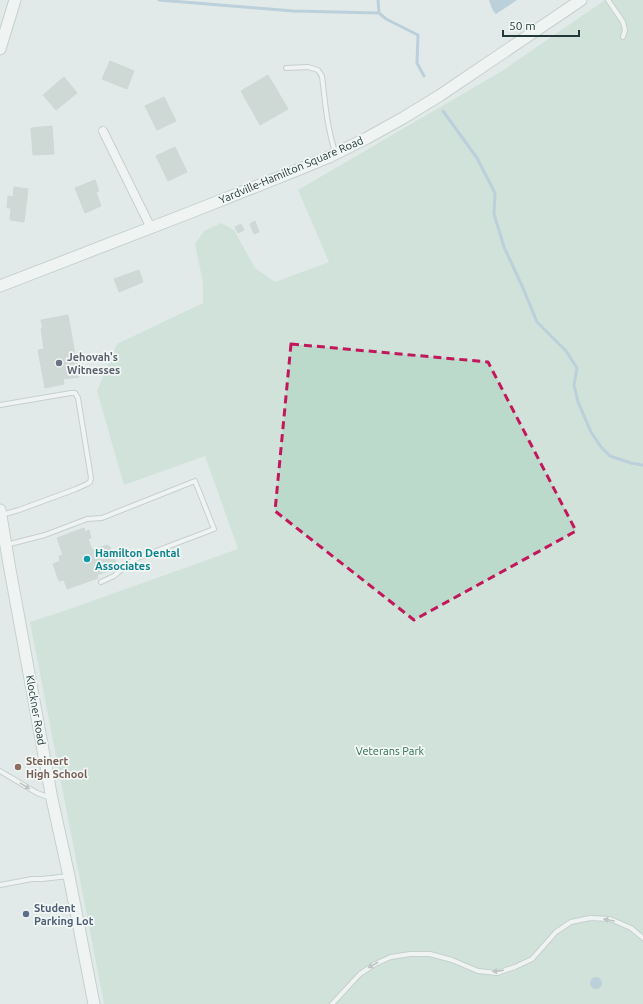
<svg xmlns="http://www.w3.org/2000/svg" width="643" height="1004" font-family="Ubuntu,sans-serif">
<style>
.green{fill:#bcdacb}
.water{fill:#8db2cb}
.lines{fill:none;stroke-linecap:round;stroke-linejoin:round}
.stream{stroke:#8db2cb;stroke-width:3}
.building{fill:#b7c5c2;stroke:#b4c3c1}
.lane-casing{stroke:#a4b1b0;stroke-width:6}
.street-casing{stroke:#a4b1b0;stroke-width:10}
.secondary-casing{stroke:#a1b5b2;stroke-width:13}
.lane{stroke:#fff;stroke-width:4}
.street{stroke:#fff;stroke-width:8}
.secondary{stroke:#fff;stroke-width:11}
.oneway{fill:#919c9c}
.marked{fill:none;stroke:#c2185b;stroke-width:3;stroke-dasharray:8 5;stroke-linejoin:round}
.worship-dot{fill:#6b7280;stroke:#f1f7f5;stroke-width:1.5}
.culture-dot{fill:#0f9aa8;stroke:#f1f7f5;stroke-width:1.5}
.education-dot{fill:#8d6e63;stroke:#f1f7f5;stroke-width:1.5}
.service-dot{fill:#5c6f8a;stroke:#f1f7f5;stroke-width:1.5}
.labels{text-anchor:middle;stroke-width:3.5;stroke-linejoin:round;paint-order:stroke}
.street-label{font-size:11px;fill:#233939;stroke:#f1f7f5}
.worship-label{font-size:11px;font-weight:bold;fill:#5b616d;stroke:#f1f7f5;text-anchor:start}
.culture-label{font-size:11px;font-weight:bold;fill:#0d838f;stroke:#f1f7f5;text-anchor:start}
.park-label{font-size:11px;fill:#316c56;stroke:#f1f7f5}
.education-label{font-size:11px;font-weight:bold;fill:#785e54;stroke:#f1f7f5;text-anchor:start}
.service-label{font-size:11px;font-weight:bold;fill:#4e5e75;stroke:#f1f7f5;text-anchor:start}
</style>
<rect width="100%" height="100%" fill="#e1eae8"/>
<!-- green -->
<path class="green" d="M605,0H643V1004H104L30,622L64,611L238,549L205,456L124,485L97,391L117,344L203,303V283L195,244L204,231L221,223L234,230L255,268L275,282L329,262L298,190L502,71Z"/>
<!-- water -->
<path class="water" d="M489,0H517L496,14C492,11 491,5 489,0Z
M590 983a6 6 0 1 1 12 0a6 6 0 1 1-12 0Z"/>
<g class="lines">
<!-- stream -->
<path class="stream" d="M159,0L293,11L379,13
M378,0L379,13L386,19L418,35L417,63L424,76
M443,111L477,158L495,193L494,214L504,247L523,288L537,322L566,351L577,368L574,385L578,402L591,432L601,447L610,456L631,463L643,465"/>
</g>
<!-- building -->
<path class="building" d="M110,61L134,71L127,89L102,79Z
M268,75L288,109L260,125L241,91Z
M64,77L77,93L56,110L43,95Z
M164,97L176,121L157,130L145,106Z
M52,126L54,154L33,155L31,128Z
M175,147L187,172L168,181L156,156Z
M95,180L99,191L96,192L101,206L85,213L75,188Z
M14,187L28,189L24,222L10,220L11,208H7L8,196L13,197Z
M255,221L259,232L254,234L250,224Z
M241,224L244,230L238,233L235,227Z
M139,270L143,282L119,292L114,279Z
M68,315L79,377L63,379L64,384L45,388L38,350L44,349L41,328H43L41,320Z
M84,528L85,532L89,530L91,538L88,539L92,550L107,545L110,547L117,565L116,568L97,575L98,578L67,589L64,580L59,581L53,564L60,561L59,556L63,555L57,538Z"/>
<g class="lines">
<!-- lane casing -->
<g class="lane-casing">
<path id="lane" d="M608,0L623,22L625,30L623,37
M286,68L308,67L318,70L322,76C325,102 327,127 335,152
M0,405L71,393H75L78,398L91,478L90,482L87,484L76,489L19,510L1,515
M6,545L45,535L87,519L102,518L195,481L214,529L135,559L130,562L114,576L101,582
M0,771L37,793L51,798
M0,885L32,879H42L69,876
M332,1004L360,974L375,964L391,957L410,954H430L452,960L478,971L497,973L515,967L532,959L556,932L571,922L590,918L610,919L631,928L643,938"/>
</g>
<!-- street casing -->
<g class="street-casing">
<path id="street" d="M103,131L151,228"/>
</g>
<!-- secondary casing -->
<g class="secondary-casing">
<path id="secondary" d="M0,49L15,0
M0,286L194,211L300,169L329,157L367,138L403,118L439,96L581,0
M0,510L9,564L52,799L69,876L94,1004"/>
</g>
<!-- lane -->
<use href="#lane" class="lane"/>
<!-- street -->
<use href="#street" class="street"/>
<!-- secondary -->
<use href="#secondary" class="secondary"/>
</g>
<!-- one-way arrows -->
<defs><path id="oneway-solid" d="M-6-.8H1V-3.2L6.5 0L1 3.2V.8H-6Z"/></defs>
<g class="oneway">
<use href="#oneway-solid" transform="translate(25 786) rotate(31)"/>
<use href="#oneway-solid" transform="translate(609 920) rotate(-168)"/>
<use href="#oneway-solid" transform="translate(373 965) rotate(150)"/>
<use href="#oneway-solid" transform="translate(498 971) rotate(173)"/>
</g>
<!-- marked area -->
<path d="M0 0H643V1004H0ZM291,344L488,362L576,531L414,620L275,511Z" fill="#e1eae8" fill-opacity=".55" fill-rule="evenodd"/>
<path class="marked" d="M291,344L488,362L576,531L414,620L275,511Z"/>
<!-- markers -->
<circle class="worship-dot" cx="59" cy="363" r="4"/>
<circle class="culture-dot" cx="87" cy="559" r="4"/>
<circle class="education-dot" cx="18" cy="767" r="4"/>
<circle class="service-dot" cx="26" cy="914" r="4"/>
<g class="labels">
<!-- street labels -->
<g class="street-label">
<text transform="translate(291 170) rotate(-23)" y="4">Yardville-Hamilton Square Road</text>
<text transform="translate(36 710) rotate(80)" y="4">Klockner Road</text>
</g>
<!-- worship labels -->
<g class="worship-label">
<text x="67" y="361">Jehovah's<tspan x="67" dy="13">Witnesses</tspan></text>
</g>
<!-- culture labels -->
<g class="culture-label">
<text x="95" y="557">Hamilton Dental<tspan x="95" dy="13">Associates</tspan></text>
</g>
<!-- park labels -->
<g class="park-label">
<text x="390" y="755">Veterans Park</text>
</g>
<!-- education labels -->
<g class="education-label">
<text x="26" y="765">Steinert<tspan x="26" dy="13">High School</tspan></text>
</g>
<!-- service labels -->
<g class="service-label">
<text x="34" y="912">Student<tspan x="34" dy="13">Parking Lot</tspan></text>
</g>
</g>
<!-- scale -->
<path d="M503 30v6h76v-6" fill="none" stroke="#233939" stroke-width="2"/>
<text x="509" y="30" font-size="12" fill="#233939" stroke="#f1f7f5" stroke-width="3" paint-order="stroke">50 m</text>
</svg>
